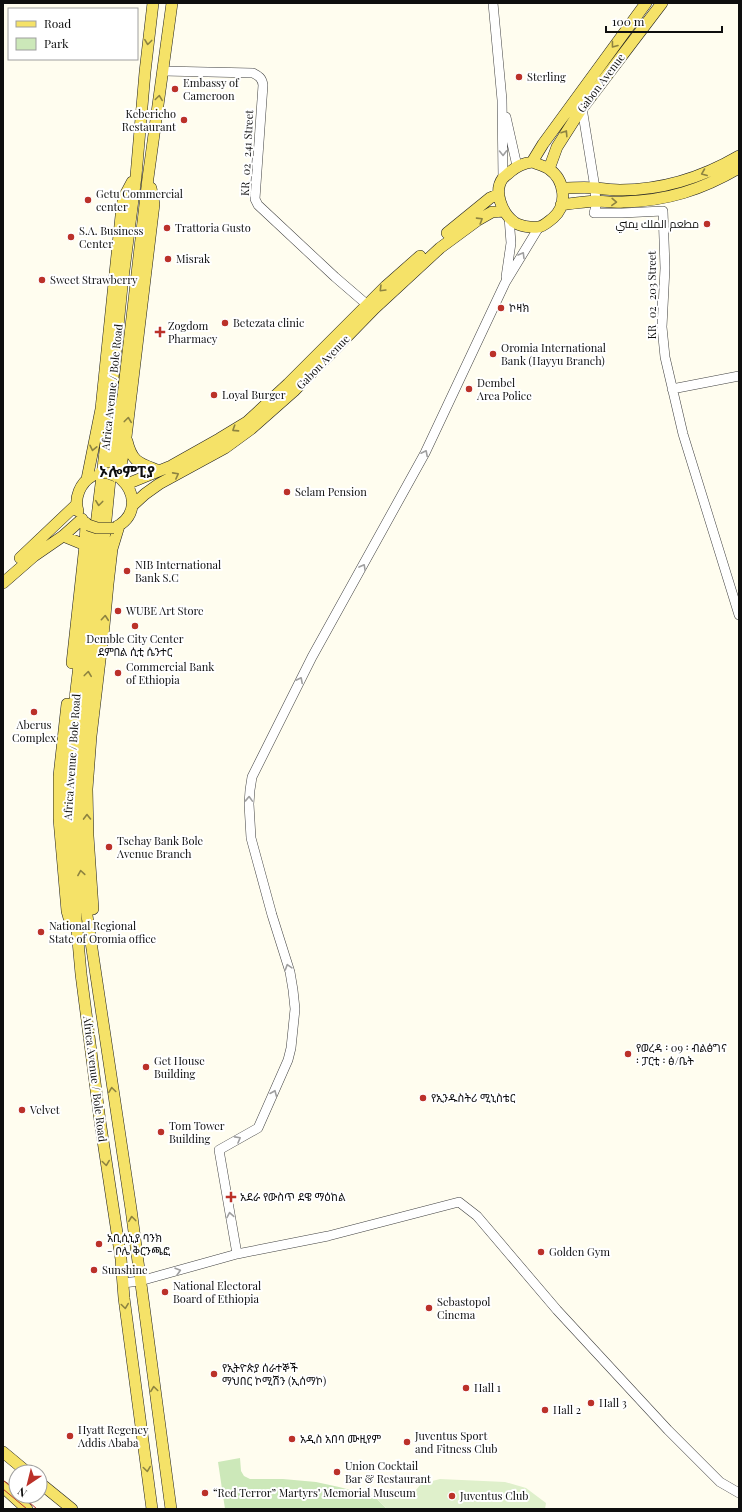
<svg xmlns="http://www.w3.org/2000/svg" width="742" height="1512" font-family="'Playfair Display',Cairo,'Noto Sans Ethiopic',serif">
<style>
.green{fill:#cce8b9}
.pitch{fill:#dff0cb}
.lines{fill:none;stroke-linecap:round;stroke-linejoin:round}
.minor-casing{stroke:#414141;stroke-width:10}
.major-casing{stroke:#1f1f1f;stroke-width:12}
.minor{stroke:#fff;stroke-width:9}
.major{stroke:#f5e268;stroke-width:11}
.tram{stroke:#bb3129;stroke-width:1}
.major-bridge-casing{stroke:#1f1f1f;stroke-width:12;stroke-linecap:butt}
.major-bridge{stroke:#f5e268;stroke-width:11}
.oneway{stroke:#8d8340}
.oneway2{stroke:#9f9f9f}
.poi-dot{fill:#bb3129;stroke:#fff;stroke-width:1.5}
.labels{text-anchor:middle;stroke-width:4;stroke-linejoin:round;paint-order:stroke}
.poi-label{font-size:11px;fill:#0e0e0e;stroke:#fff;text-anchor:start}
.street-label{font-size:11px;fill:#0e0e0e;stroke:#fff}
.district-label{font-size:15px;font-weight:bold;fill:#0e0e0e;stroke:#fff}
</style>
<rect width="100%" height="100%" fill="#fffdef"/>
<!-- green -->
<path class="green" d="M240,1458L241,1471L244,1476L250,1479H283L316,1482L339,1487L374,1496L387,1509H225L218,1462Z"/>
<!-- pitch -->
<path class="pitch" d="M440,1479L505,1482L526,1488L546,1503L545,1509H387L374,1496H411L421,1484Z"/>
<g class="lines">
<!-- minor casing -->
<g class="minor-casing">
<path id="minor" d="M493,3L502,100L503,179
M163,71L253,73C259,76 262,78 263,85L255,199L258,205L335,277L371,308
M582,108L595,188L596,206L594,213H622L663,211L665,268L662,327L665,357L683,434L739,615
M506,117L517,166
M506,277L511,243L509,217
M672,389L739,376
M237,1254L219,1150L258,1128L288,1060L291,1048L295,1009L293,990L290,972L272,915L251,838L249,804L250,790L252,777L312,657L425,453L505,283L539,227
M123,1283L140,1281L237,1254L328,1236L459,1202L477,1216L557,1310L668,1430L720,1482L739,1493"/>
</g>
<!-- major casing -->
<g class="major-casing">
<path id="major" d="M532,162C537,164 545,166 549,169C565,180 568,205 553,218C549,221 543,227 538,227C531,228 519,226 514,222C502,213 493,191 503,178C505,176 508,174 510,172C517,166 523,163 532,162Z
M532,162L543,144L646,3
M549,169L557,147L580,111L662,3
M562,188C573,188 585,187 596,188C604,189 612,190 620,190C662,190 703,177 739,156
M561,205C572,203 584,202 595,201C604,201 613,203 623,202C667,201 701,190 739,168
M447,233L490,198L499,194
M127,441C132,462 139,463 157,470
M119,477L126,437L154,204L151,188
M87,479L101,409L122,206L124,197L132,182
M127,484L171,466L219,439L247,422L288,384L386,286L420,256
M133,505L145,494L159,484L225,448L251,429L294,391L375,308L440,248L478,220L492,212L504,211
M78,511C74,498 80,483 92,476
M114,528C136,518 138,495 121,479
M63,536L85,545
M20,558L76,505
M3,583L34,556L63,536L82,519
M72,663L85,545L86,523
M67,704L59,776V819L67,911L69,918L72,922
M93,909L88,836L87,789L91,736L104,626L108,584L112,549L119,526
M3,1452L27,1472
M40,1483L72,1509
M3,1487L27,1509
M152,1509L124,1298L121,1259L100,1121L81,974L67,819L73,715L109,418L122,286L136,176L145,72L153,3
M171,1509L131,1209L79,862L77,809L79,764L86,690L104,540L112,459L123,396L148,178L172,3"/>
</g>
<!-- minor -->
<use href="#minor" class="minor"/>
<!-- major -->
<use href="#major" class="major"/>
<!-- tram -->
<path class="tram" d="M3,1480L16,1491
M3,1489L27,1509
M22,1496L37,1509"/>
<!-- major-bridge casing -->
<g class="major-bridge-casing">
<path id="major-bridge" d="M100,473H108L116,476
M88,525L97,528H114"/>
</g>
<!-- major-bridge -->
<use href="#major-bridge" class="major-bridge"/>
</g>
<!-- one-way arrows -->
<defs><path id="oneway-chevron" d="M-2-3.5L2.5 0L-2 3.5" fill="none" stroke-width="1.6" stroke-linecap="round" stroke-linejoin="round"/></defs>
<g class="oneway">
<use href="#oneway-chevron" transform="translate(148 42) rotate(97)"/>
<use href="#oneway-chevron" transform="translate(614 45) rotate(127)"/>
<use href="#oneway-chevron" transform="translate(159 98) rotate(-82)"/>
<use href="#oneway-chevron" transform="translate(565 133) rotate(-57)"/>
<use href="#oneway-chevron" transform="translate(704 173) rotate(158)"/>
<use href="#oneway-chevron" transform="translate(614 202) rotate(2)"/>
<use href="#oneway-chevron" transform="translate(480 220) rotate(-32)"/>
<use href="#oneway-chevron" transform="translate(382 289) rotate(135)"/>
<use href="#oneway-chevron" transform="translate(128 420) rotate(-83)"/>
<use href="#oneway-chevron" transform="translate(235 429) rotate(147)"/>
<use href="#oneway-chevron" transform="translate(93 448) rotate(102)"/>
<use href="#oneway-chevron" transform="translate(176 475) rotate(-28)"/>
<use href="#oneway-chevron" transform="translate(99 503) rotate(97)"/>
<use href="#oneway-chevron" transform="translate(105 618) rotate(-85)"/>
<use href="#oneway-chevron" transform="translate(88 674) rotate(-83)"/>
<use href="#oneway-chevron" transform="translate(87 817) rotate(-91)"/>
<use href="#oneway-chevron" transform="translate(81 873) rotate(-99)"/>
<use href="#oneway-chevron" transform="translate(112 1090) rotate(-98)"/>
<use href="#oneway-chevron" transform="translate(106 1163) rotate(82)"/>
<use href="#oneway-chevron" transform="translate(132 1219) rotate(-97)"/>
<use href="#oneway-chevron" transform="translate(125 1306) rotate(82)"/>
<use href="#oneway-chevron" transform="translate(154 1389) rotate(-98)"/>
<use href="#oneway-chevron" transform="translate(147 1469) rotate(82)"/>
</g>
<g class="oneway2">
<use href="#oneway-chevron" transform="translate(503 153) rotate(89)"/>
<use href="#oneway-chevron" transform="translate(522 255) rotate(-59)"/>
<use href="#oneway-chevron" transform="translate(425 453) rotate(-63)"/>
<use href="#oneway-chevron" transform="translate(363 567) rotate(-61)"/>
<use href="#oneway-chevron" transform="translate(300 680) rotate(-63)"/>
<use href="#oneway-chevron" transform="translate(249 799) rotate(-88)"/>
<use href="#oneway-chevron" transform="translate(288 967) rotate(-107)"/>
<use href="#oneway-chevron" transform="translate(274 1093) rotate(-67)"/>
<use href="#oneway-chevron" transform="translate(238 1139) rotate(-29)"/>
<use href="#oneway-chevron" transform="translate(230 1215) rotate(-100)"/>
<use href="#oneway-chevron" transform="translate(178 1271) rotate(-16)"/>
</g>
<!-- markers -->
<g class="poi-dot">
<circle cx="519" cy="77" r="4"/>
<circle cx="175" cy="89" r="4"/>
<circle cx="184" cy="120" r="4"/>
<circle cx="88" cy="200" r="4"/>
<circle cx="707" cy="224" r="4"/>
<circle cx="167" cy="228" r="4"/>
<circle cx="71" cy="237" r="4"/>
<circle cx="168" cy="259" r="4"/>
<circle cx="42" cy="280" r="4"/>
<circle cx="501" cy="308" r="4"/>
<circle cx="225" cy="323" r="4"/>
<path d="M158 326h4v4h4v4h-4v4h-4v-4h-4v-4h4z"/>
<circle cx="493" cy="354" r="4"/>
<circle cx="469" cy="389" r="4"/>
<circle cx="214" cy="395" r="4"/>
<circle cx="287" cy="492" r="4"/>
<circle cx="127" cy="571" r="4"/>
<circle cx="118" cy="611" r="4"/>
<circle cx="135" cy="626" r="4"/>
<circle cx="118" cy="673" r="4"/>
<circle cx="34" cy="712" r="4"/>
<circle cx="109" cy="847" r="4"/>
<circle cx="41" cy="932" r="4"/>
<circle cx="628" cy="1054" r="4"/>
<circle cx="146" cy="1067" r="4"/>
<circle cx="423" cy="1098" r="4"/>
<circle cx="22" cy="1110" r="4"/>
<circle cx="161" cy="1132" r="4"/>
<path d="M229 1191h4v4h4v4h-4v4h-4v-4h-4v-4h4z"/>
<circle cx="99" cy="1244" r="4"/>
<circle cx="541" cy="1252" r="4"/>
<circle cx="94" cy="1270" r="4"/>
<circle cx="165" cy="1292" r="4"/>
<circle cx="429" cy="1308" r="4"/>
<circle cx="214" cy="1374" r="4"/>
<circle cx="466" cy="1388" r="4"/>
<circle cx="591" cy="1403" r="4"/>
<circle cx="545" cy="1410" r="4"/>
<circle cx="70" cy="1436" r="4"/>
<circle cx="292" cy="1439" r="4"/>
<circle cx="407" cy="1442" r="4"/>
<circle cx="337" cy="1472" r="4"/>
<circle cx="205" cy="1493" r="4"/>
<circle cx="452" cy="1496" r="4"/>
</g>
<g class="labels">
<!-- poi labels -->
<g class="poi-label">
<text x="527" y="81">Sterling</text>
<text x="183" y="87">Embassy of<tspan x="183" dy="13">Cameroon</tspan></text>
<text x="176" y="118" text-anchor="end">Kebericho<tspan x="176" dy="13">Restaurant</tspan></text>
<text x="96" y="198">Getu Commercial<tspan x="96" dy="13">center</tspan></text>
<text x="699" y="228" text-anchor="end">مطعم الملك يمني</text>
<text x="175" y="232">Trattoria Gusto</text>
<text x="79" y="235">S.A. Business<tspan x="79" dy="13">Center</tspan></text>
<text x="176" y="263">Misrak</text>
<text x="50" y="284">Sweet Strawberry</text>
<text x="509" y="312">ኮዛክ</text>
<text x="233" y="327">Betezata clinic</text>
<text x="168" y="330">Zogdom<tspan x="168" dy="13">Pharmacy</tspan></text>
<text x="501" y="352">Oromia International<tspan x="501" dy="13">Bank (Hayyu Branch)</tspan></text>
<text x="477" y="387">Dembel<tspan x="477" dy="13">Area Police</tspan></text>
<text x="222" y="399">Loyal Burger</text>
<text x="295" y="496">Selam Pension</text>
<text x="135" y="569">NIB International<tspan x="135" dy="13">Bank S.C</tspan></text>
<text x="126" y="615">WUBE Art Store</text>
<text x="135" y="643" text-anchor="middle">Demble City Center<tspan x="135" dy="13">ደምበል ሲቲ ሴንተር</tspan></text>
<text x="126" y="671">Commercial Bank<tspan x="126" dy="13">of Ethiopia</tspan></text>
<text x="34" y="729" text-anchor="middle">Aberus<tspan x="34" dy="13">Complex</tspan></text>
<text x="117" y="845">Tsehay Bank Bole<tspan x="117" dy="13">Avenue Branch</tspan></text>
<text x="49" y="930">National Regional<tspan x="49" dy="13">State of Oromia office</tspan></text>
<text x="636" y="1052">የወረዳ ፡ 09 ፡ ብልፅግና<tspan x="636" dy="13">፡ ፓርቲ ፡ ፅ/ቤት</tspan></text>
<text x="154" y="1065">Get House<tspan x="154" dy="13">Building</tspan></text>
<text x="431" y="1102">የኢንዱስትሪ ሚኒስቴር</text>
<text x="30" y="1114">Velvet</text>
<text x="169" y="1130">Tom Tower<tspan x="169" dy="13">Building</tspan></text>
<text x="240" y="1201">አደራ የውስጥ ደዌ ማዕከል</text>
<text x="107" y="1242">አቢሲኒያ ባንክ<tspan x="107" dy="13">- ቦሌ ቅርንጫፎ</tspan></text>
<text x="549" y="1256">Golden Gym</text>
<text x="102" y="1274">Sunshine</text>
<text x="173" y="1290">National Electoral<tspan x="173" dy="13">Board of Ethiopia</tspan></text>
<text x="437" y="1306">Sebastopol<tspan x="437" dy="13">Cinema</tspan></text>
<text x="222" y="1372">የኢትዮጵያ ሰራተኞች<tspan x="222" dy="13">ማህበር ኮሚሽን (ኢሰማኮ)</tspan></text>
<text x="474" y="1392">Hall 1</text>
<text x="599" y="1407">Hall 3</text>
<text x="553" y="1414">Hall 2</text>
<text x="78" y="1434">Hyatt Regency<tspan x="78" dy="13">Addis Ababa</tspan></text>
<text x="415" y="1440">Juventus Sport<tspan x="415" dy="13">and Fitness Club</tspan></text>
<text x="300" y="1443">አዲስ አበባ ሙዚየም</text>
<text x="345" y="1470">Union Cocktail<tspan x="345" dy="13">Bar &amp; Restaurant</tspan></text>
<text x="213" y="1497">“Red Terror” Martyrs’ Memorial Museum</text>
<text x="460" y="1500">Juventus Club</text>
</g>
<!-- street labels -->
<g class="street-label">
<text transform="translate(601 83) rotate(-53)" y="4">Gabon Avenue</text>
<text transform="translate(247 153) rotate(-87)" y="4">KR_02_241 Street</text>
<text transform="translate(652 295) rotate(-90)" y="4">KR_02_203 Street</text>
<text transform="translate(323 362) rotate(-46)" y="4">Gabon Avenue</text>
<text transform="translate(112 387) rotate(-84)" y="4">Africa Avenue / Bole Road</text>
<text transform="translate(72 757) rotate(-86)" y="4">Africa Avenue / Bole Road</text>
<text transform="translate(95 1079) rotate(83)" y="4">Africa Avenue / Bole Road</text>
</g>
<!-- district labels -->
<g class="district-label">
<text x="127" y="477">ኦሎምፒያ</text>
</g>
</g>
<!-- border -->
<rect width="742" height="1512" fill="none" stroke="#0e0e0e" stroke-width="8"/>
<!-- legend -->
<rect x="8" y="8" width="130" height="52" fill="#ffffff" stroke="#9f9f9f"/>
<rect x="16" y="21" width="20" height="6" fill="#f5e268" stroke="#9f9f9f"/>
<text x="44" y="28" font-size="12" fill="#0e0e0e">Road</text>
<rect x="16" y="38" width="20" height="12" fill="#cce8b9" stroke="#9f9f9f"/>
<text x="44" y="48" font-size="12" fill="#0e0e0e">Park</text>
<!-- north arrow -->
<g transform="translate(28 1484) rotate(215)"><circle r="19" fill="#ffffff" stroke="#9f9f9f"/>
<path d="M0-3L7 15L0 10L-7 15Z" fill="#bb3129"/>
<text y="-6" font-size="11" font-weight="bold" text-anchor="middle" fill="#0e0e0e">N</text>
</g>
<!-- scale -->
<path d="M606 26v6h116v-6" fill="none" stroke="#0e0e0e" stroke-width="2"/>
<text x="612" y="26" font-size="12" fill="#0e0e0e" stroke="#ffffff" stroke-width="3" paint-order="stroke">100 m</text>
</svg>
